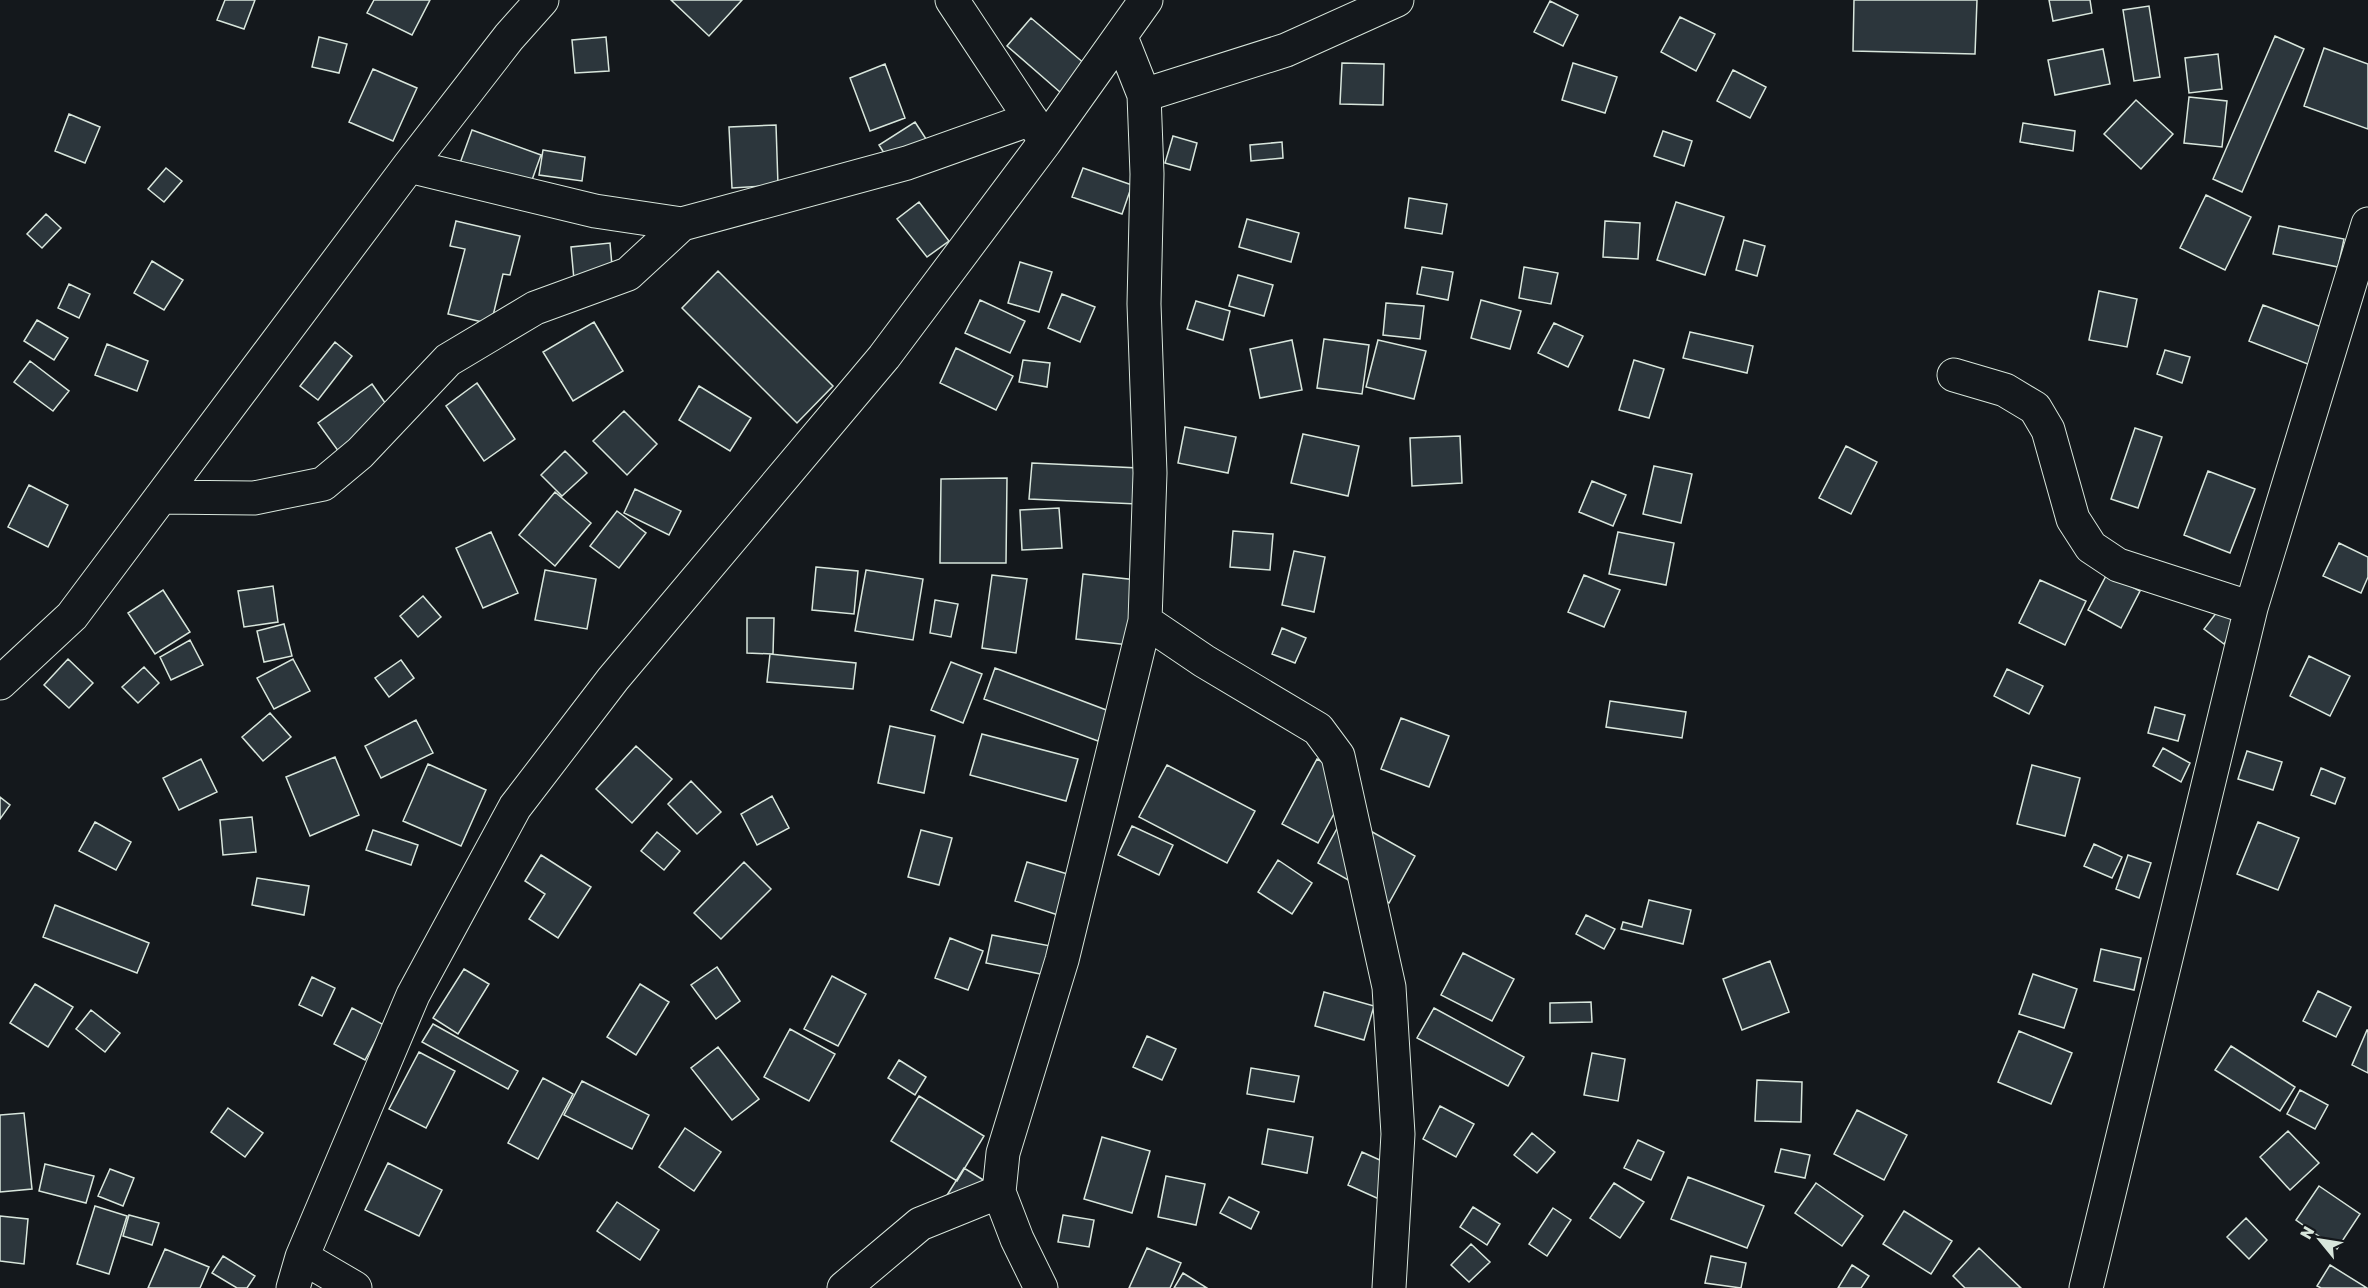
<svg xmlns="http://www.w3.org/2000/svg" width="2368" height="1288" font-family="Rubik,sans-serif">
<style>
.building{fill:#2c363c;stroke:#d8e6dc;stroke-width:1.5}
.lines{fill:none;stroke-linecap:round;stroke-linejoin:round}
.minor-casing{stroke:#d8e6dc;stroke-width:35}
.minor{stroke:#14181c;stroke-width:33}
</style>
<rect width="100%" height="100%" fill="#14181c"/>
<!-- building -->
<path class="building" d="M225,0H255L244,29L217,20Z
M374,0H430L412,35L367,13Z
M671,0H742L709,36Z
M1854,0H1977L1975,54L1853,51Z
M1854,0H1977L1975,54L1853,51Z
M2049,0H2090L2092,13L2053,21Z
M1550,1L1578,15L1563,46L1534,32Z
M2149,6L2160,77L2134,81L2123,10Z
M1680,17L1715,34L1696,71L1661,52Z
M1031,18L1092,70L1068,99L1007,46Z
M2275,36L2304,49L2242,192L2213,179Z
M319,37L347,44L339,73L312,67Z
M606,37L609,71L575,73L572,40Z
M606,37L609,71L575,73L572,40Z
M2324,48L2368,64V129L2304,106Z
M2103,49L2110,84L2055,95L2048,60Z
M2218,54L2222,89L2189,93L2185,58Z
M1342,63L1384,64L1383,105L1340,104Z
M1573,63L1617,77L1605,113L1562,100Z
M1573,63L1617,77L1605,113L1562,100Z
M885,64L905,118L870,131L850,78Z
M373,69L417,88L393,141L349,122Z
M1733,70L1766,87L1750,118L1717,101Z
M2189,97L2227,101L2222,147L2184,143Z
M2136,100L2173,134L2141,169L2104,134Z
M69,114L100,127L85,163L55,151Z
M69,114L100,127L85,163L55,151Z
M915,122L928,142L892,166L879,145Z
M915,122L928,142L892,166L879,145Z
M2023,123L2075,131L2073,151L2020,142Z
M776,125L778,185L732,188L729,127Z
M472,130L541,155L528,191L459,166Z
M1663,131L1692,141L1684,166L1654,156Z
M1173,136L1197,143L1190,170L1165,163Z
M1282,142L1283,158L1251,161L1250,145Z
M543,150L585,157L582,181L539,175Z
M166,168L182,181L164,202L148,189Z
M1083,168L1132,185L1122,214L1072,197Z
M1083,168L1132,185L1122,214L1072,197Z
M2206,195L2251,217L2225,270L2180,248Z
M1409,198L1447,204L1442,234L1405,228Z
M1409,198L1447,204L1442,234L1405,228Z
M919,202L949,241L927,257L897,219Z
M1676,202L1724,217L1705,275L1657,260Z
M1676,202L1724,217L1705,275L1657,260Z
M46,214L61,228L42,248L27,234Z
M1247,219L1299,233L1291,262L1239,247Z
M456,221L520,236L510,275L503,274L491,324L448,314L465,249L450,246Z
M1605,221L1640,223L1638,259L1603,257Z
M2279,226L2344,239L2338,267L2273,254Z
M2279,226L2344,239L2338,267L2273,254Z
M1744,240L1765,246L1757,276L1736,270Z
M1744,240L1765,246L1757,276L1736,270Z
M610,243L613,277L574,280L571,247Z
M610,243L613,277L574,280L571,247Z
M152,261L183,280L164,310L134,293Z
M1020,262L1052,272L1039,312L1008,303Z
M1422,267L1453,272L1448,300L1417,294Z
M1524,267L1558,273L1551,304L1519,298Z
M718,271L833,386L797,423L682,308Z
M718,271L833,386L797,423L682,308Z
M1238,275L1273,285L1264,316L1229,306Z
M1238,275L1273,285L1264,316L1229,306Z
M69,284L90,294L79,318L58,308Z
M2099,291L2137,299L2127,347L2089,340Z
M1062,294L1095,307L1080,342L1048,328Z
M980,300L1025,321L1010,353L965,333Z
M1481,300L1521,311L1510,349L1471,338Z
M1481,300L1521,311L1510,349L1471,338Z
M1196,301L1230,311L1223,340L1187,329Z
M1196,301L1230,311L1223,340L1187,329Z
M1386,303L1424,306L1420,339L1383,335Z
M2263,305L2332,331L2318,368L2249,341Z
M37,320L68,338L54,360L24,341Z
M594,322L623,371L573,401L543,352Z
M1554,323L1583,336L1568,367L1538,353Z
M1690,332L1753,346L1747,373L1683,358Z
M1324,339L1369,345L1362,394L1317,388Z
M1324,339L1369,345L1362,394L1317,388Z
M1292,340L1302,390L1260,398L1250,349Z
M1378,340L1426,351L1414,399L1366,387Z
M1378,340L1426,351L1414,399L1366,387Z
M335,342L352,356L318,400L300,386Z
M107,344L148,361L137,391L95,375Z
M956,348L1013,376L996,410L940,383Z
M2165,350L2190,357L2182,383L2157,374Z
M1023,360L1050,363L1047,387L1019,382Z
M1023,360L1050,363L1047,387L1019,382Z
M1634,360L1664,369L1649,418L1619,410Z
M30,361L69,391L53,411L14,382Z
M477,383L515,439L484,461L446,406Z
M477,383L515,439L484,461L446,406Z
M372,384L397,420L344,459L318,423Z
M699,386L751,418L730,451L679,420Z
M624,411L657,444L627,475L593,441Z
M624,411L657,444L627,475L593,441Z
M1185,427L1236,437L1228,473L1178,463Z
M1185,427L1236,437L1228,473L1178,463Z
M2135,428L2162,437L2138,508L2111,499Z
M1303,434L1359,446L1348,496L1291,483Z
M1303,434L1359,446L1348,496L1291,483Z
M1460,436L1462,483L1412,486L1410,438Z
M1846,446L1877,462L1851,514L1819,498Z
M565,451L587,473L562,496L541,475Z
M1032,463L1139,468L1137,504L1029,499Z
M1032,463L1139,468L1137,504L1029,499Z
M1654,466L1692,474L1681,523L1643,514Z
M2208,471L2255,489L2230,553L2184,535Z
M2208,471L2255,489L2230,553L2184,535Z
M1007,478L1006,563H940L941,479Z
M1592,481L1626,495L1613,526L1579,512Z
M29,485L68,505L48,547L8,527Z
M635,489L681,511L669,535L624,513Z
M635,489L681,511L669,535L624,513Z
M555,492L591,523L555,566L519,535Z
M1059,508L1062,548L1022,550L1020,510Z
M617,511L646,533L619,568L590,546Z
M1233,531L1273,534L1270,570L1230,567Z
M491,532L518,593L483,608L456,548Z
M1618,532L1674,543L1666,585L1609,574Z
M2339,543L2368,557V577L2361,593L2323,576Z
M1294,551L1325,557L1314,612L1282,605Z
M816,567L858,571L854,614L812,610Z
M545,570L596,579L587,629L535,620Z
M866,570L923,579L913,640L855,631Z
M1083,574L1155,582L1147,647L1076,639Z
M2107,574L2140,591L2121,628L2088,610Z
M992,575L1027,579L1016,653L982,648Z
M1584,575L1620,590L1604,627L1568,612Z
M2040,580L2086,601L2065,645L2019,623Z
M273,586L278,622L244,627L238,591Z
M163,590L190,632L155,654L128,613Z
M423,596L441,617L418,637L400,616Z
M423,596L441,617L418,637L400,616Z
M935,600L958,604L951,637L930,633Z
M2220,608L2240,622L2224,644L2204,629Z
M747,618H774L773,654L747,653Z
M284,624L292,656L264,662L257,631Z
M1282,628L1306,638L1295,663L1272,654Z
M190,640L203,665L171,680L160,657Z
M190,640L203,665L171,680L160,657Z
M770,654L856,663L853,689L767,682Z
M770,654L856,663L853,689L767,682Z
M2309,656L2350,676L2330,716L2290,696Z
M68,659L93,683L69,708L44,685Z
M293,659L310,691L274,709L257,678Z
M293,659L310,691L274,709L257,678Z
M401,660L414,678L389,697L375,678Z
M401,660L414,678L389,697L375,678Z
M951,662L982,674L963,723L931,710Z
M144,667L159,683L138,703L122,687Z
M995,668L1109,711L1098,741L984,699Z
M2007,669L2043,686L2029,714L1994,696Z
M2007,669L2043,686L2029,714L1994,696Z
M1610,701L1686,712L1682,738L1606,727Z
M1610,701L1686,712L1682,738L1606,727Z
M2155,707L2185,715L2178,741L2148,733Z
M270,713L291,737L263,761L242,737Z
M1401,718L1449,736L1429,787L1381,769Z
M416,720L433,753L381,778L365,746Z
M890,726L935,736L924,793L878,783Z
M982,734L1078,759L1066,801L970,775Z
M636,746L672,779L632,823L596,789Z
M2163,748L2190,763L2181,782L2153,766Z
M2163,748L2190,763L2181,782L2153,766Z
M2247,751L2282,762L2273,790L2238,779Z
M335,757L359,815L310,836L286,777Z
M201,759L217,792L179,810L163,778Z
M1317,759L1353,779L1318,843L1282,824Z
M428,764L486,790L461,846L403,821Z
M1167,765L1255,811L1227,863L1139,817Z
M1167,765L1255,811L1227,863L1139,817Z
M2032,765L2080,778L2065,836L2017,824Z
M2032,765L2080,778L2065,836L2017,824Z
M2321,768L2345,778L2335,804L2311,795Z
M691,781L721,812L697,834L668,804Z
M772,796L789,828L757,845L741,814Z
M0,797L10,805L0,819Z
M0,797L10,805L0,819Z
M1344,816L1415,856L1389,903L1318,863Z
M252,817L256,852L223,855L220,820Z
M95,822L131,842L116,870L79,851Z
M2258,822L2299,838L2278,890L2237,874Z
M1132,826L1173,845L1159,875L1118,855Z
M373,830L418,845L411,865L366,850Z
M921,830L952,838L939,885L908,877Z
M657,832L680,851L664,870L641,851Z
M2094,844L2122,857L2112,878L2084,866Z
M2094,844L2122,857L2112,878L2084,866Z
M541,855L591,887L558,938L529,919L545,894L525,881Z
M541,855L591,887L558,938L529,919L545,894L525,881Z
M2128,855L2151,863L2139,898L2116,889Z
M2128,855L2151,863L2139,898L2116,889Z
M1278,860L1312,883L1292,914L1258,892Z
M744,862L771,889L721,939L694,913Z
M1027,862L1071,875L1058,915L1015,901Z
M257,878L309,886L304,915L252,905Z
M257,878L309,886L304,915L252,905Z
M1649,900L1691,910L1683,944L1621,929L1623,922L1642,927Z
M1649,900L1691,910L1683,944L1621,929L1623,922L1642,927Z
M55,905L149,943L137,973L43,937Z
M1586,915L1615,929L1604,949L1576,934Z
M992,935L1056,947L1050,976L986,963Z
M950,938L983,951L968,990L935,978Z
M2101,949L2141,958L2134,990L2094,981Z
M1463,953L1514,979L1492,1021L1441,995Z
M1770,961L1789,1012L1742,1030L1723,979Z
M717,967L740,1001L716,1019L691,985Z
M464,969L489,984L458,1034L433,1018Z
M2033,974L2077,989L2064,1028L2019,1014Z
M832,976L866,994L838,1046L804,1029Z
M312,977L335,988L322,1016L299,1005Z
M35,984L73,1007L48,1047L10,1023Z
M640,984L669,1002L636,1055L607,1037Z
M2318,991L2351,1007L2336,1037L2303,1021Z
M1324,992L1374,1006L1364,1040L1315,1026Z
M1591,1002L1592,1022L1550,1023V1003Z
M352,1008L384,1025L365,1060L334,1044Z
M1434,1008L1524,1057L1508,1086L1417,1038Z
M91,1010L120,1033L105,1052L76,1029Z
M433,1024L518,1071L508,1089L422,1042Z
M790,1029L835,1054L809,1101L764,1077Z
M2367,1030H2368V1073L2352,1065Z
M2019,1031L2072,1053L2051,1104L1998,1082Z
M2019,1031L2072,1053L2051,1104L1998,1082Z
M1147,1036L1176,1049L1162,1080L1133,1067Z
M2231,1046L2295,1087L2280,1111L2215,1070Z
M718,1047L759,1099L732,1120L691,1068Z
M419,1052L455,1071L426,1128L389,1109Z
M419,1052L455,1071L426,1128L389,1109Z
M1592,1053L1625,1059L1618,1101L1584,1095Z
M899,1060L926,1077L915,1095L888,1078Z
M1251,1068L1299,1076L1294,1102L1247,1094Z
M543,1078L573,1094L538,1159L508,1143Z
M1757,1080L1802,1082L1801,1122L1755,1121Z
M582,1081L649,1115L632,1149L564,1115Z
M2300,1090L2328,1105L2315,1129L2287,1114Z
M919,1096L984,1136L957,1181L891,1141Z
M1440,1106L1474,1124L1456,1157L1423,1139Z
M228,1108L263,1133L245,1157L211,1132Z
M1857,1110L1907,1135L1884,1180L1834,1154Z
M24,1113L32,1189L0,1192V1115Z
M685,1128L721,1152L694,1191L659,1167Z
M685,1128L721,1152L694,1191L659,1167Z
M1268,1129L1313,1137L1307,1173L1262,1164Z
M2288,1131L2319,1163L2290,1190L2260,1157Z
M1532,1133L1555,1152L1537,1173L1514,1155Z
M1102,1137L1150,1151L1132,1213L1084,1199Z
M1638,1140L1664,1152L1651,1180L1624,1168Z
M1781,1149L1810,1155L1805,1178L1775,1172Z
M1362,1152L1393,1166L1379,1199L1348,1185Z
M388,1163L442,1190L419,1236L365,1210Z
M45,1164L94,1176L86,1203L39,1191Z
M964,1168L985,1181L944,1200Z
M110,1169L134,1178L123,1206L98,1196Z
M110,1169L134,1178L123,1206L98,1196Z
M1166,1176L1205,1184L1196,1225L1158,1217Z
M1688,1177L1764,1206L1747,1248L1671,1219Z
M1614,1183L1644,1202L1620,1238L1590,1218Z
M1816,1183L1863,1216L1842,1246L1795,1213Z
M1816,1183L1863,1216L1842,1246L1795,1213Z
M2319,1186L2360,1214L2337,1249L2296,1220Z
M1229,1197L1259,1212L1251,1229L1220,1213Z
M1229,1197L1259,1212L1251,1229L1220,1213Z
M617,1202L659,1230L640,1260L597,1231Z
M95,1206L127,1216L109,1274L77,1264Z
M95,1206L127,1216L109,1274L77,1264Z
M1473,1207L1500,1224L1487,1245L1460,1227Z
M1553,1208L1571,1220L1547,1256L1529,1244Z
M1904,1211L1952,1241L1931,1274L1883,1244Z
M129,1215L159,1223L152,1245L123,1236Z
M1063,1215L1094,1220L1089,1247L1058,1242Z
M0,1216L28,1219L24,1264L0,1261Z
M2246,1218L2267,1240L2249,1259L2227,1237Z
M1471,1244L1490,1262L1469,1282L1451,1265Z
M1471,1244L1490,1262L1469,1282L1451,1265Z
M1147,1248L1181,1263L1170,1288H1129Z
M1147,1248L1181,1263L1170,1288H1129Z
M1979,1248L2021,1288H1965L1953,1276Z
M165,1249L209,1267L200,1288H148Z
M165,1249L209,1267L200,1288H148Z
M223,1256L255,1276L247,1288H237L212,1273Z
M223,1256L255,1276L247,1288H237L212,1273Z
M1711,1256L1746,1263L1741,1288L1705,1283Z
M1852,1265L1869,1276L1861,1288H1838Z
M1852,1265L1869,1276L1861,1288H1838Z
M2330,1265L2367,1288H2321L2317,1286Z
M1183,1273L1207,1288H1174Z"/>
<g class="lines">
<!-- minor casing -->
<g class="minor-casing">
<path id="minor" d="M952,0L1042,136
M1144,95L1286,50L1397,0
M409,166L595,211L682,224L907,163L1031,119
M1954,375L2005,390L2035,408L2048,430L2073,519L2091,547L2118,565L2251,608
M161,497L254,498L323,484L360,453L448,360L535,308L628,274L682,224
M1145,621L1204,661L1318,729L1338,756L1389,987L1398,1134L1389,1288
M0,683L72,616L409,166L509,37L542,0
M302,1257L355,1288
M293,1288L302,1257L413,995L515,807L613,679L884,357L1045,142L1146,0
M844,1288L920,1224L999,1192
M1041,1288L1017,1239L999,1192L1003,1153L1062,960L1145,621L1150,473L1144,304L1147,174L1144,95L1121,37
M2086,1288L2251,608L2368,224"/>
</g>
<!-- minor -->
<use href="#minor" class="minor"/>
</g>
<!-- north arrow -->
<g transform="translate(2320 1240) rotate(300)" stroke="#14181c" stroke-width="4.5" paint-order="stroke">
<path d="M0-4.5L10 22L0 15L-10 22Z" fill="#d8e6dc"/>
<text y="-9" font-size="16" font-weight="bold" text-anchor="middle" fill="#d8e6dc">N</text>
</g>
</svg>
